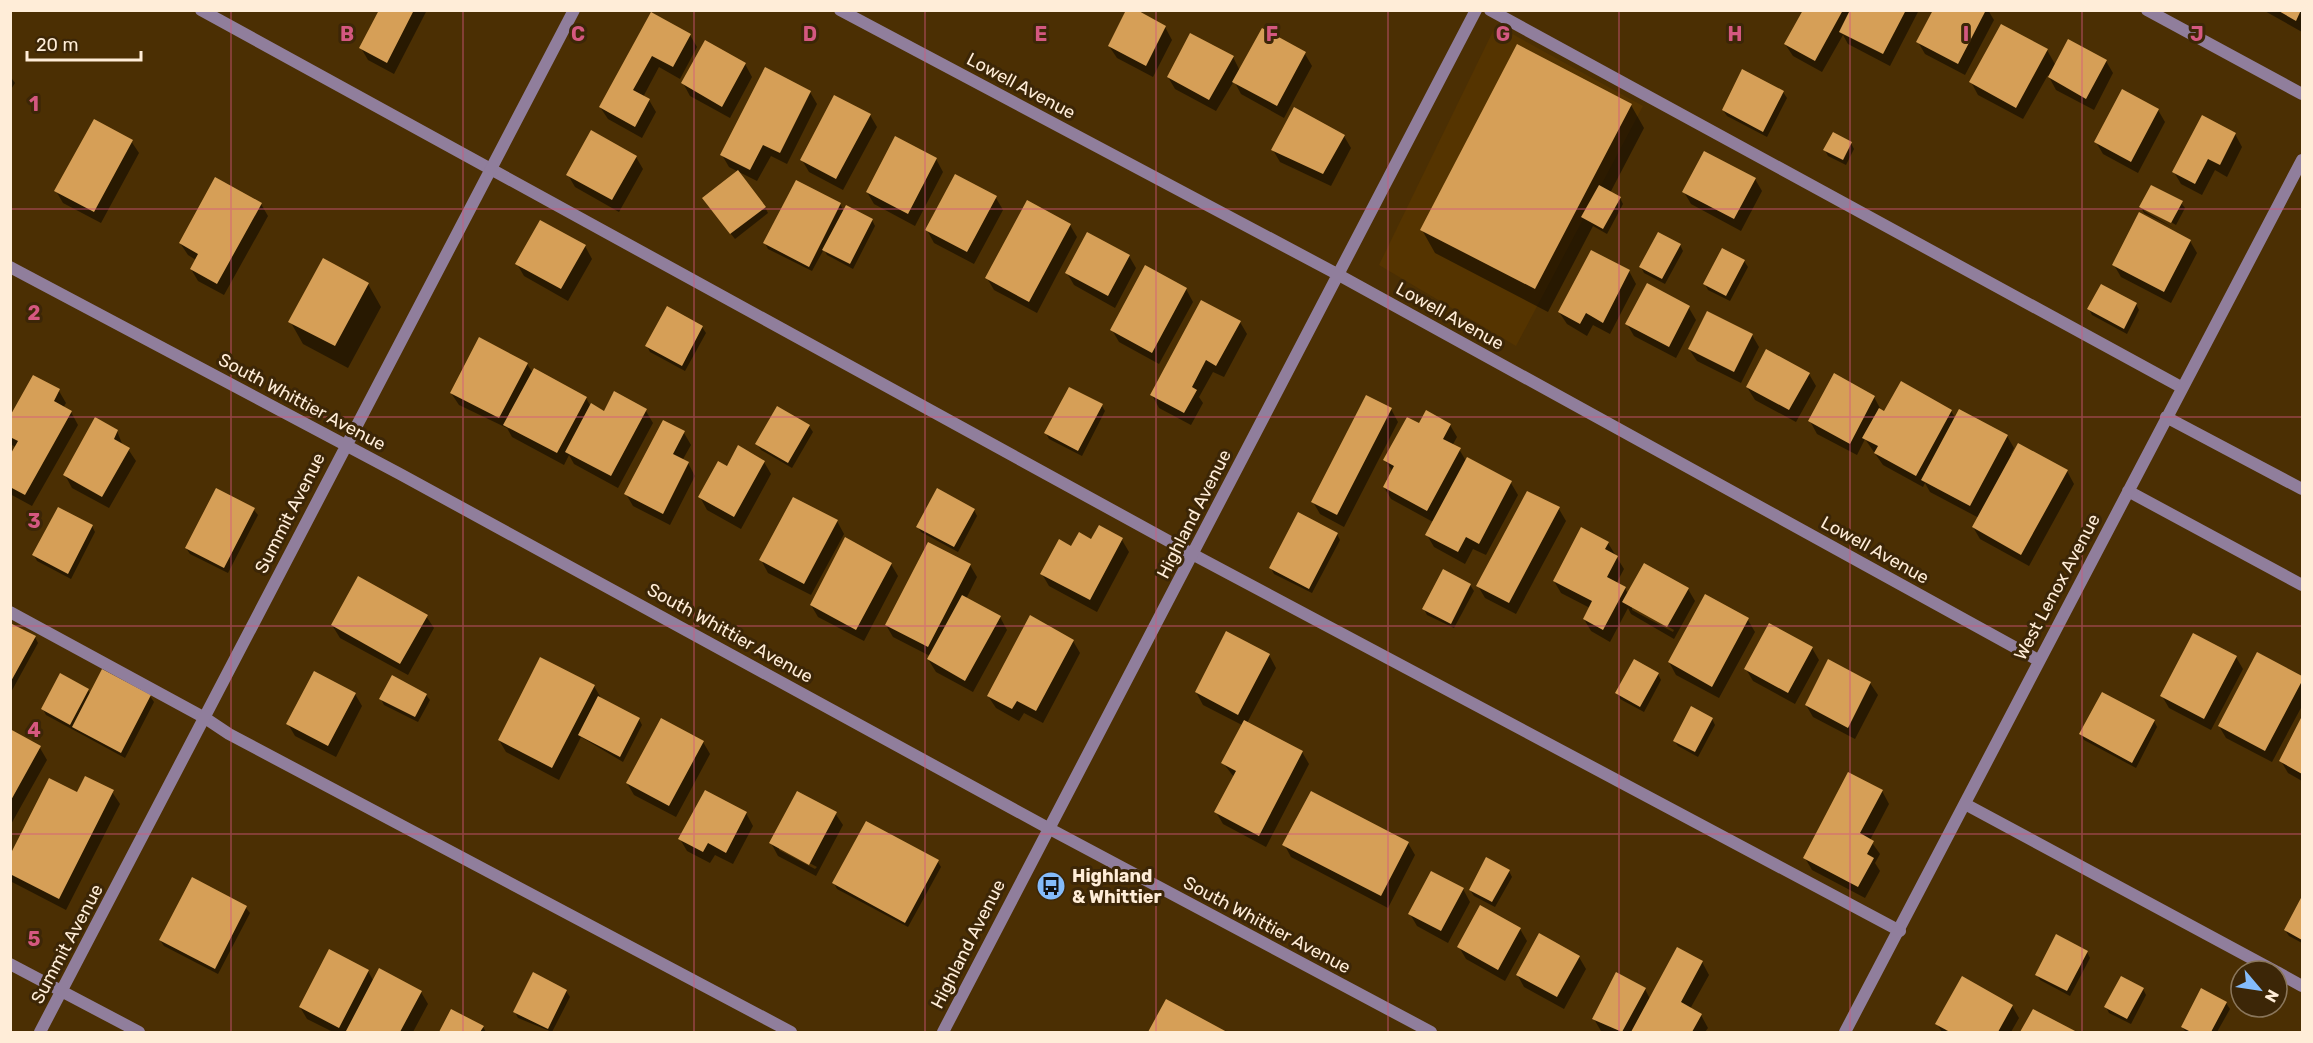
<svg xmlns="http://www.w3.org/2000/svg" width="2313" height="1043" font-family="Rubik,sans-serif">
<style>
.built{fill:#553400}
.shadow{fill:#0007;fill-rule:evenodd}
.building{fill:#d69f57}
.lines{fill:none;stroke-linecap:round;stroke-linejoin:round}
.lane{stroke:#907e9c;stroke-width:12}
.street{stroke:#907e9c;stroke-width:12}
.grid{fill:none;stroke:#d45880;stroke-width:1.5;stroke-opacity:0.55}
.labels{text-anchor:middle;stroke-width:6;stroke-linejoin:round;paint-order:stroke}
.street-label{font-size:18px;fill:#ffedd8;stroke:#3c2607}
.poi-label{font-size:18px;font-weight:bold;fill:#ffedd8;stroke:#3c2607;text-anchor:start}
.grid-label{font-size:20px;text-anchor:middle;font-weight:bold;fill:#d45880;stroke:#3c2607;stroke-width:6;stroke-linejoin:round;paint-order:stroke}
</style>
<rect width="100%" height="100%" fill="#4b2f03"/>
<!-- built -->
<path class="built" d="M1496,25L1643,106L1516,346L1379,265Z"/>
<!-- shadow -->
<path class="shadow" d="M380,10H427L394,74L368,60L361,48Z
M1133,10L1165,27L1172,40L1153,77L1117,58L1109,46Z
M1800,10H1919L1890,66L1848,44L1843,35L1822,72L1793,56L1785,44L1803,13Z
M1935,10H1988L1994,20L1965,75L1925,54L1918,42Z
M2263,10H2302V32Z
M652,14L690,35L697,47L680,79L659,67L643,97L649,100L656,112L642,138L608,119L600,107Z
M1263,30L1305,54L1312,66L1284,118L1241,94L1234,81L1216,111L1175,89L1168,77L1233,57L1240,71Z
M706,42L745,64L752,77L730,118L690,96L683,83Z
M2047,50L2056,66L2106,61L2113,73L2094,110L2056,90L2048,75L2023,119L1978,95L1971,82Z
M10,76L15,83L10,91Z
M810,92L817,104L787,164L771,156L757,181L729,167L722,155Z
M1783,92L1787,98L1767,137L1727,116L1723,110Z
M1631,105L1644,128L1610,193L1620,198L1623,204L1607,234L1593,226L1548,312L1435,253L1422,230Z
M2158,110L2165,122L2138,173L2103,154L2096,142Z
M870,115L877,127L843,190L809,172L802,160Z
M2235,134L2242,147L2227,177L2215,170L2202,195L2181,184L2174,172Z
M1344,136L1351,148L1331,186L1280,162L1273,150Z
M131,141L139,153L101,223L63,203L56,191Z
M1851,143L1854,149L1846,165L1828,156L1825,150Z
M636,157L643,169L619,212L575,187L568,175Z
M936,159L943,172L915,226L874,204L867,192Z
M1755,179L1762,191L1741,231L1691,204L1684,192Z
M797,182L840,204L844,211L872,220L875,226L853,269L827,255L824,249L812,271L768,249L765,243Z
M996,198L1003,210L974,264L934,243L927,230Z
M2181,203L2185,208L2176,225L2144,207V211L2174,228L2144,213L2141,207Z
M261,204L268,216L224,295L198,281L191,269L196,260L188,255L180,243Z
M707,204L765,207L768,213L735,239Z
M1070,225L1077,237L1037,313L994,290L987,278Z
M2190,241L2197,253L2171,303L2121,277L2114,265Z
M1680,245L1683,251L1665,284L1644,273L1641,267Z
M585,246L592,259L568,301L524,276L517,264Z
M1722,250L1744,261L1748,267L1730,301L1708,290L1705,284Z
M1129,256L1136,268L1115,308L1074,285L1067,273Z
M1629,271L1636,284L1610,334L1593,325L1587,336L1567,324L1559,312Z
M368,284L381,307L348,368L303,344L290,321Z
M1186,289L1193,302L1159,364L1119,342L1112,330Z
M2136,304L2139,310L2127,334L2092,315L2089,309Z
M1689,308L1696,320L1676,358L1634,336L1627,324Z
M1240,322L1247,334L1224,377L1213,372L1199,397L1203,403L1191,425L1159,408L1152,395Z
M702,327L706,333L685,371L650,352L647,346Z
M1752,335L1759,347L1741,383L1697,361L1689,349Z
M527,364L533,373L586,398L591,407L604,413L646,411L653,423L618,488L574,464L569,455L564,465L512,437L507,428L459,405L451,393Z
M1809,374L1816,386L1796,422L1755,400L1747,387Z
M59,391L66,403L63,408L71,412L78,425L32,506L10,494V458L16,447L10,444V419Z
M1874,397L1881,410L1885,413L1951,411L1956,419L2007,436L2014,448L2011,454L2013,456L2067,471L2074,484L2029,566L1980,539L1973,527L1979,518L1930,492L1925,483L1923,487L1883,465L1865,439L1857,455L1817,434L1810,421Z
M1102,406L1105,411L1082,456L1049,439L1046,433Z
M1391,409L1398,422L1344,527L1320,514L1313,502Z
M1419,425H1450L1457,437L1452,446L1459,449L1466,461L1511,483L1518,495L1486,555L1473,549L1465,564L1434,547L1427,535L1433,522L1391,499L1384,487L1393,472L1385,460Z
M809,426L813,432L792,468L761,450L757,444Z
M117,431L123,446L128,449L136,461L109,508L72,488L65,475Z
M684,433L691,445L682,461L688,463L695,476L670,525L633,506L626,494Z
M764,462L771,474L741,529L707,510L700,497L728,468Z
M217,490L254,510L258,515L228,573L190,554L186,548Z
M1559,509L1566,521L1516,614L1485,598L1478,586Z
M974,510L977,516L958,552L921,532L918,527Z
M837,521L844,534L811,595L768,573L761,560Z
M92,526L95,532L71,579L37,561L34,555Z
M1337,534L1340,540L1312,593L1274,574L1271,568Z
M1122,540L1129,552L1097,612L1049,586L1042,574L1072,548L1092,541Z
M1608,543L1624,569L1616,584L1625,588L1628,594L1688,589L1695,601L1674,639L1631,614L1628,608L1610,642L1591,631L1584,619L1590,608L1561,593L1554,581ZM1632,606L1674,630L1673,632L1632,610Z
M891,564L898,576L864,641L818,617L811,605Z
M970,565L977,577L966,599L1000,617L1007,630L973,692L936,672L928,659L930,656L893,637L886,625Z
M1470,585L1474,591L1454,628L1427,615L1424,609Z
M426,616L434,628L408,675L340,638L332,625Z
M1748,620L1755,632L1719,698L1676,675L1669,662Z
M10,624L35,637L38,643L10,694Z
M1073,641L1080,653L1043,723L1024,713L1019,721L996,708L988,696Z
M1812,648L1819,660L1795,704L1753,681L1746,669Z
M2258,654L2302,678V706L2272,762L2226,738L2219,726Z
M1269,655L1276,668L1247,723L1302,752L1309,764L1266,847L1223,824L1216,812L1234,777L1223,763L1242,725L1203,705L1196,692Z
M2236,657L2243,669L2211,730L2169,708L2162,696Z
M1658,674L1661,680L1644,712L1620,699L1617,693Z
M1870,683L1878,695L1855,739L1813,717L1806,705Z
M594,686L601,698L639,719L642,725L623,762L581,737L559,780L506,752L499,740Z
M88,690L91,695L150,696L154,702L125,758L46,715L43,709Z
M355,694L362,706L336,757L295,736L288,724Z
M426,695L430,700L418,722L384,705L381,699Z
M1712,719L1715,725L1698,757L1678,746L1674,740Z
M2302,720V781L2288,773L2281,761Z
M2154,721L2157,727L2136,768L2084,740L2081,734Z
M10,731L40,748L47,760L10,826Z
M703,742L710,754L676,817L634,795L627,783Z
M1882,791L1889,804L1870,840L1880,854L1875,863L1880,871L1865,898L1812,870L1805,858Z
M112,792L120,804L66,910L12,882L10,859L77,794Z
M746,813L753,826L733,864L715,855L710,863L687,851L680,839Z
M835,813L843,825L816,876L778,856L771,843ZM779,847L817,867L815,869L779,850Z
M1408,843L1415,855L1388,908L1291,857L1284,844Z
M938,862L941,867L908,927L837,889L834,883Z
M1509,871L1512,877L1495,907L1474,896L1470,890Z
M1463,889L1470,902L1448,943L1417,926L1410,914Z
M2302,899V943L2289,936L2285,930Z
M246,908L250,913L218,974L164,946L160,940Z
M1520,929L1527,941L1505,981L1466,959L1459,947Z
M2087,952L2090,958L2070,996L2040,980L2037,975Z
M1579,957L1586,969L1564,1009L1524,987L1517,974Z
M1702,962L1709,975L1690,1009L1701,1015L1708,1028L1705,1032L1601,1031L1594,1019L1645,989L1650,999Z
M368,971L374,982L421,992L428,1004L413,1032H333L307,1019L300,1007Z
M2143,989L2146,995L2131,1024L2109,1013L2106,1007Z
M566,991L570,997L552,1032L518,1018L515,1012Z
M1167,1001L1224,1032H1150Z
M2226,1003L2230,1009L2217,1032H2186L2182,1027Z
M2012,1006L2019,1018L2011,1032H1953L1945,1028L1947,1032H1942L1937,1024Z
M452,1011L483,1027L486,1032H441Z
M2033,1011L2074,1032H2022Z"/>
<!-- building -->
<path class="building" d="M379,10H414L387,63L359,48Z
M1126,10H1137L1166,26L1146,66L1108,46Z
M1803,10H1843L1815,61L1784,44Z
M1850,10H1906L1883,54L1839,32Z
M1933,10H1986L1958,64L1916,42Z
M2277,10H2301L2296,21Z
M651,12L691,34L673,67L652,56L633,90L650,99L635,127L599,107Z
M2001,24L2048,49L2016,108L1969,82Z
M1262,28L1306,52L1277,106L1232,82Z
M1190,33L1234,56L1209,100L1167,77Z
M2068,39L2107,60L2086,99L2048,77Z
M705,40L746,63L722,107L681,83Z
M1517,44L1632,104L1535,289L1420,230Z
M765,67L811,91L780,153L763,145L750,170L720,155Z
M1742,69L1784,91L1763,132L1722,110Z
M2122,89L2159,109L2131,162L2094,142Z
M834,95L871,114L836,179L800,160Z
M1294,107L1345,135L1323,174L1271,150Z
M2202,115L2236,133L2220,165L2208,159L2195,184L2172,172Z
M94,119L133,140L94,212L54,191Z
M591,130L637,156L612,200L566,175Z
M1833,132L1852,142L1843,160L1823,150Z
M895,136L937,158L908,214L866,192Z
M1704,151L1756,178L1734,219L1682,192Z
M738,170L766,207L730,234L702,198Z
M955,174L997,196L967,252L925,230Z
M215,177L262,203L217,284L190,269L198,254L179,243Z
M796,180L841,203L809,267L763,243Z
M1599,185L1621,197L1603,229L1581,217Z
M2151,185L2183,201L2171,223L2139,207Z
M1027,200L1071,224L1029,302L985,278Z
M846,205L873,219L850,264L822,250Z
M2139,212L2191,240L2164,292L2112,265Z
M540,220L586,245L561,289L515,264Z
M1087,232L1130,255L1108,296L1065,273Z
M1658,232L1681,244L1662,279L1639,267Z
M1722,248L1745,260L1726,296L1703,284Z
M1591,250L1630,270L1603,323L1586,313L1580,324L1558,312Z
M323,258L369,283L335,346L288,322Z
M1145,265L1187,288L1152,353L1110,330Z
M1647,283L1690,306L1669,347L1625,324Z
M2101,284L2137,303L2124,329L2087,309Z
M1201,300L1241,321L1216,366L1206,360L1192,387L1197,390L1184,413L1150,395Z
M667,306L703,326L682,366L645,346Z
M1707,311L1753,334L1734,372L1688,349Z
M479,337L528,363L499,418L450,393Z
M1766,349L1810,373L1789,410L1746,387Z
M534,368L587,397L557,453L503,425Z
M1834,373L1875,396L1850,444L1808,421Z
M33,375L60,389L54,401L72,411L25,495L10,487V455L18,441L10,437V416Z
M1901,381L1952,410L1916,476L1874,453L1878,446L1862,438L1879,408L1884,411Z
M1069,387L1103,404L1078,451L1044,433Z
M614,391L647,409L611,476L565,452L591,403L604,411Z
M1366,395L1392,408L1337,515L1311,502Z
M777,406L810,425L788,463L755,444Z
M1959,409L2008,435L1970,506L1921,480Z
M1426,410L1451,424L1443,439L1461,448L1427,511L1383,487L1394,466L1383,460L1407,417L1419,423Z
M95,417L118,430L114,439L130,448L102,497L63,475Z
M663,420L685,431L673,454L689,462L663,514L624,494Z
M2018,443L2068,470L2021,555L1972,527Z
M738,445L765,461L734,517L698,497L718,461L727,466Z
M1467,457L1512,481L1479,544L1466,537L1458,552L1425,535Z
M216,488L255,508L224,568L185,548Z
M937,488L975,509L954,547L916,527Z
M1527,491L1560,507L1509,603L1476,586Z
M793,497L838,520L804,584L759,560Z
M58,507L93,525L68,574L32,555Z
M1298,512L1338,533L1309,589L1269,568Z
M1099,525L1123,538L1090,600L1040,574L1059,539L1071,546L1079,532L1091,539Z
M1581,527L1609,542L1605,549L1618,556L1607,577L1626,587L1603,630L1583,619L1592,601L1553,581Z
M845,537L892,563L856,630L810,605Z
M928,542L971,564L928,647L885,625Z
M1644,563L1689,588L1667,627L1622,602Z
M1443,569L1471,584L1451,624L1422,609Z
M358,576L428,615L400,664L331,625Z
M1705,594L1749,618L1712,687L1668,662Z
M962,595L1001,616L965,681L927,659Z
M1030,615L1074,640L1036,711L1017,701L1012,709L987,696Z
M10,623L36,636L10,683Z
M1769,623L1813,647L1788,693L1744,669Z
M1226,631L1270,654L1238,715L1195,692Z
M2193,633L2237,656L2204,719L2160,696Z
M2257,652L2302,676V681L2265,751L2218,726Z
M540,657L595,685L552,768L498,740Z
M1634,659L1659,673L1640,707L1615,693Z
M1828,659L1871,682L1848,728L1805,705Z
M102,669L151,695L121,753L72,727Z
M314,671L356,693L328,746L286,724Z
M60,673L89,689L70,725L41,709Z
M392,675L427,694L415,717L379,699Z
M2102,692L2155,720L2132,763L2079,734Z
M598,696L640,718L620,757L578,735Z
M1691,706L1713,718L1695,752L1673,741Z
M2302,716V774L2279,761Z
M661,718L704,741L669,806L626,783Z
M1244,720L1303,751L1259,836L1214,812L1236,771L1221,763Z
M10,729L41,746L10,802Z
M1848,772L1883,790L1860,833L1874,841L1867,854L1874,858L1858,887L1803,858Z
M85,776L114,790L59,899L10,874V855L49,778L77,792Z
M705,790L747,812L726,853L708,843L703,852L678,839Z
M797,791L837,812L809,865L769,843Z
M1311,791L1409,842L1381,896L1282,845Z
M866,821L939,860L905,923L832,883Z
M1486,857L1510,870L1492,902L1469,890Z
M1431,871L1464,888L1441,931L1408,914Z
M192,877L247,906L215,969L159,940Z
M2302,896V940L2284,930Z
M1480,905L1521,928L1498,970L1457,947Z
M1539,933L1580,956L1557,997L1516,975Z
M2056,934L2088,951L2067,991L2035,975Z
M1677,947L1703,961L1681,1002L1702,1014L1692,1032H1631Z
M329,949L369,970L339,1028L299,1007Z
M379,968L422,991L400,1032H348L346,1031Z
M533,972L567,990L548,1029L513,1012Z
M1616,972L1646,988L1622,1032L1592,1019Z
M1962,976L2013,1005L1998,1032H1950L1935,1024Z
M2121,976L2144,988L2127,1019L2104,1007Z
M2201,988L2227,1002L2211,1032H2191L2181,1027Z
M1166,999L1227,1032H1148Z
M451,1009L484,1026L480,1032H439Z
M2033,1009L2077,1032H2020Z"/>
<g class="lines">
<!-- lane -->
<path class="lane" d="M201,10L1194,555L1900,931
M1490,10L2181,387
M10,612L205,718L229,734L791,1032
M1965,804L2275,971
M2277,972L2302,986"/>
<!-- street -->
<path class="street" d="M840,10L1337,274L2038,660
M2147,10L2302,94
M10,267L400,474L1048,828L1431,1032
M2166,417L2302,489
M2128,491L2302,585
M10,964L139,1032
M40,1032L574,10
M943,1032L1476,10
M1845,1032L2302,160"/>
</g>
<!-- grid -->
<path class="grid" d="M231,10V1032M463,10V1032M694,10V1032M925,10V1032M1156,10V1032M1388,10V1032M1619,10V1032M1850,10V1032M2082,10V1032M10,209H2302M10,417H2302M10,626H2302M10,834H2302"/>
<!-- icons -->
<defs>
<g id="bus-disc" transform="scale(1.5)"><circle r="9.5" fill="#84bcfb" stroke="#3c2607"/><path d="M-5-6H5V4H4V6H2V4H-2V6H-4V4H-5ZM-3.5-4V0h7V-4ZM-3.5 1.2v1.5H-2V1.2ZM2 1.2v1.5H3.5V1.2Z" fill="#111"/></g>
</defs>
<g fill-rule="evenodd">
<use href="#bus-disc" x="1051" y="886"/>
</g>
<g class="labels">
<!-- street labels -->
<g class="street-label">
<text transform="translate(1021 86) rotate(28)" y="6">Lowell Avenue</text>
<text transform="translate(1450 316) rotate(29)" y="6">Lowell Avenue</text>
<text transform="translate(302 402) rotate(28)" y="6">South Whittier Avenue</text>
<text transform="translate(290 513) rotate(-63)" y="6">Summit Avenue</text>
<text transform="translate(1194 514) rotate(-63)" y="6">Highland Avenue</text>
<text transform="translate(1875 550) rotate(29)" y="6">Lowell Avenue</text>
<text transform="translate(2057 587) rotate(-62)" y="6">West Lenox Avenue</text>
<text transform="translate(730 633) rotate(29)" y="6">South Whittier Avenue</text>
<text transform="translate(1267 925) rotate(28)" y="6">South Whittier Avenue</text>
<text transform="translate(67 944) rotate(-62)" y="6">Summit Avenue</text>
<text transform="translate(968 944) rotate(-63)" y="6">Highland Avenue</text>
</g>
<!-- poi labels -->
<g class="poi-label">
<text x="1072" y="882">Highland<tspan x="1072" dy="21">&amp; Whittier</tspan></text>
</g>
</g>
<g class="grid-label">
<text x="347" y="41">B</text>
<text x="578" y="41">C</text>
<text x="810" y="41">D</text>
<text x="1041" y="41">E</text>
<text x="1272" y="41">F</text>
<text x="1503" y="41">G</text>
<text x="1735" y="41">H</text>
<text x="1966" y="41">I</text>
<text x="2197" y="41">J</text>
<text x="34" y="111">1</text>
<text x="34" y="320">2</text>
<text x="34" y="528">3</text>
<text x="34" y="737">4</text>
<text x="34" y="946">5</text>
</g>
<!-- border -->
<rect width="2313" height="1043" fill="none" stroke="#ffedd8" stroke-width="24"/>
<!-- north arrow -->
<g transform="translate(2259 989) rotate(119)"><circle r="28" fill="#3c2607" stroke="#8a765b" stroke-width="1.5"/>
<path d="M0-4.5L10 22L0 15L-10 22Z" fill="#84bcfb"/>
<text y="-9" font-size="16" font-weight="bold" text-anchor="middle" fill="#ffedd8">N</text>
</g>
<!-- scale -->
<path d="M27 51v9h114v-9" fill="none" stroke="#ffedd8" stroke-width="3"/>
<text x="36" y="51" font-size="18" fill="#ffedd8" stroke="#3c2607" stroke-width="4.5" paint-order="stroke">20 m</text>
</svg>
